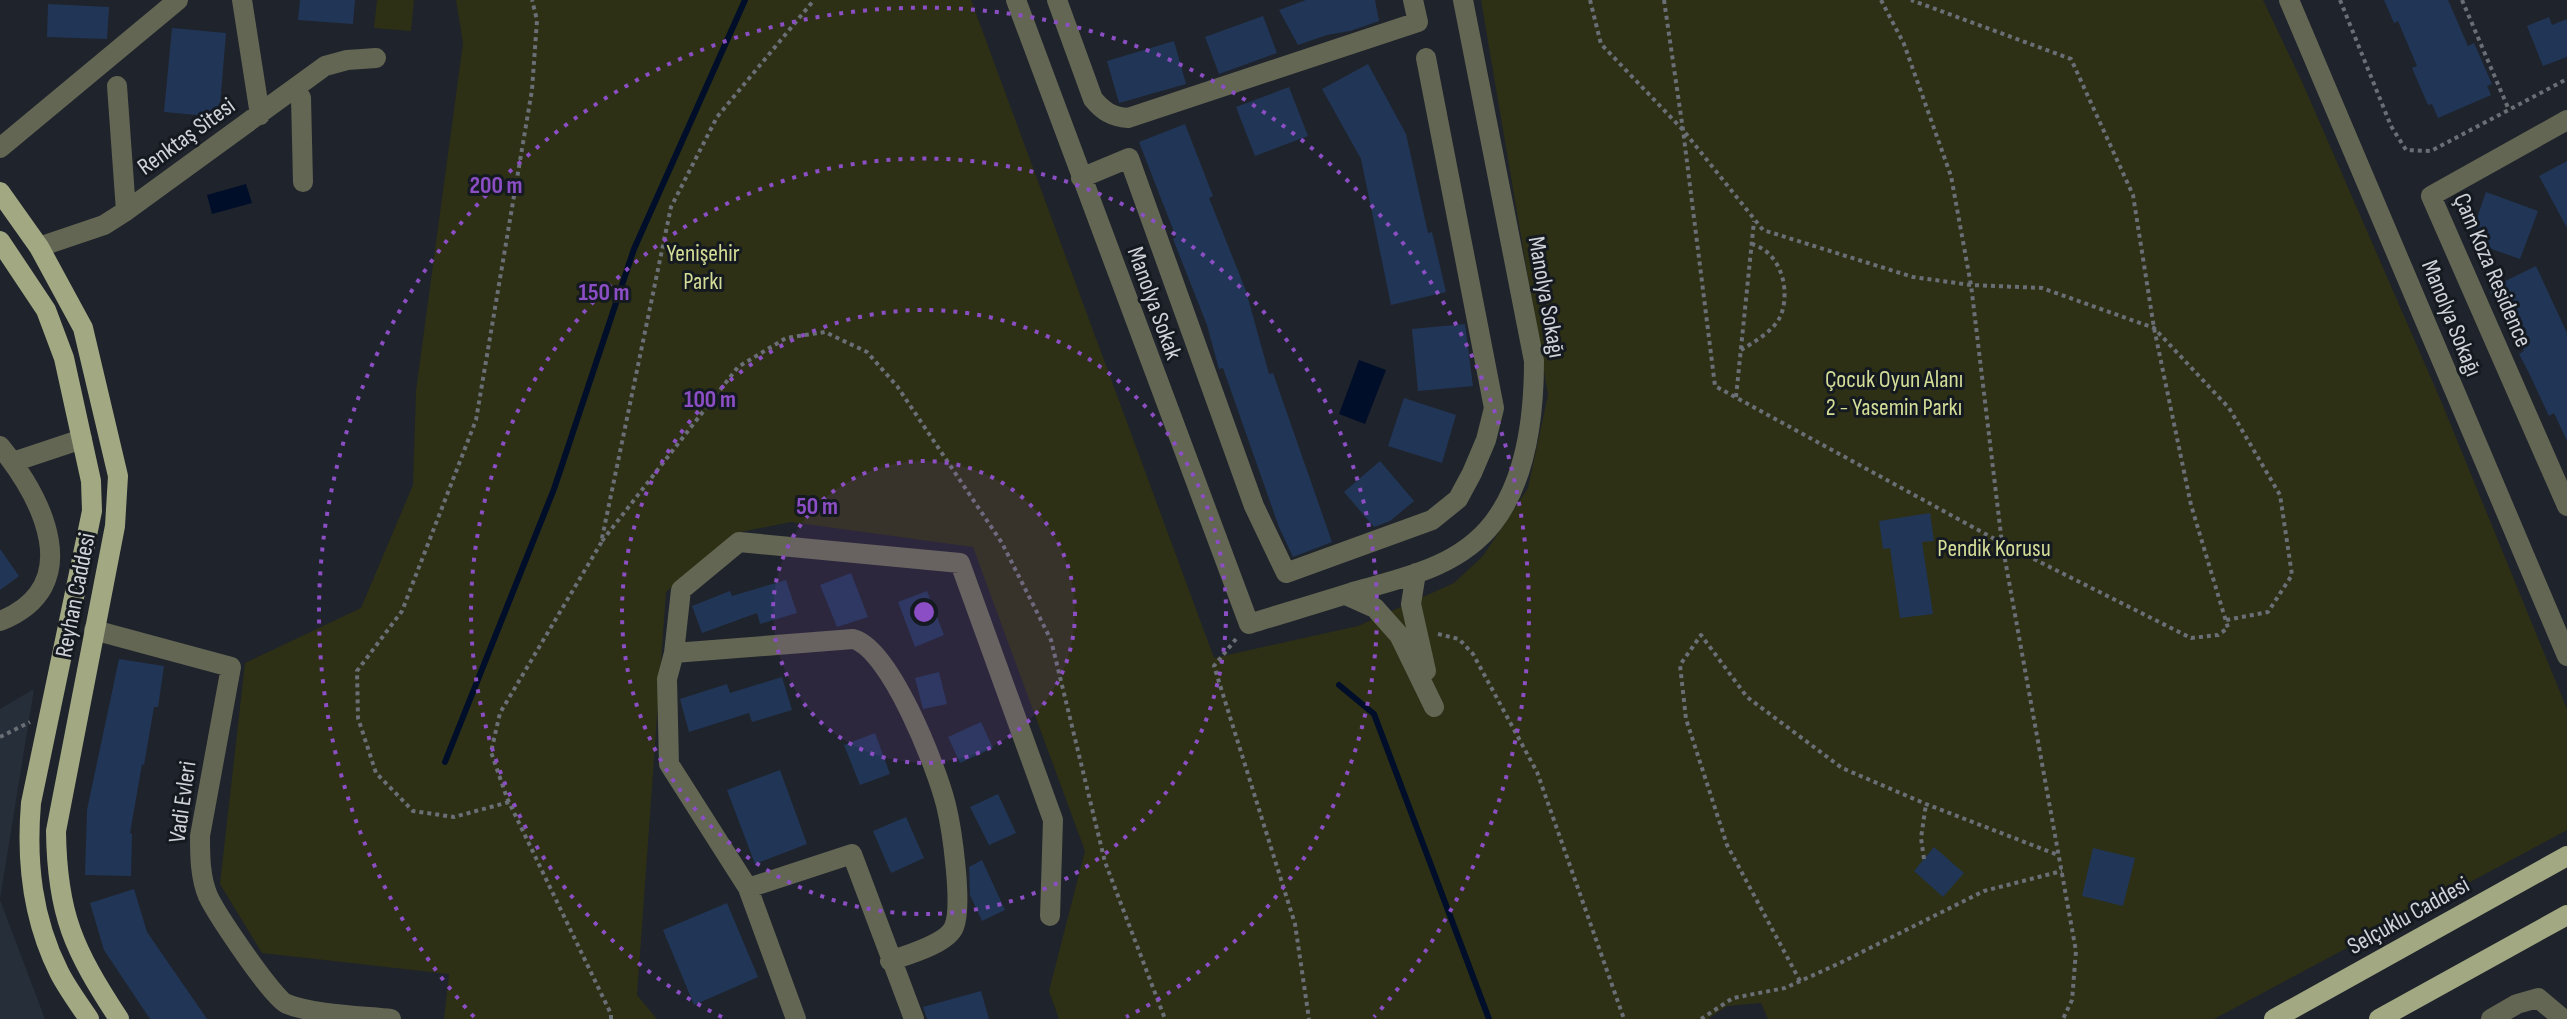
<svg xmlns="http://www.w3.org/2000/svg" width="2567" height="1019" font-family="'Sofia Sans Condensed',sans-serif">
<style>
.built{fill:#262e3a}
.green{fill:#2d3015}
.water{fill:#010e2a}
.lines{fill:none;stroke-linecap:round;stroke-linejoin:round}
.stream{stroke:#010e2a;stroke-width:6}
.building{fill:#213656}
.path{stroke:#6a6e75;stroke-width:4;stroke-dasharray:4 4;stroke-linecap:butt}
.minor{stroke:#636653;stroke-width:20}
.major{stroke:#a2a982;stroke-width:20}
.ring{fill:none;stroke:#8c4ec4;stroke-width:4;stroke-dasharray:4 8}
.labels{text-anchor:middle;stroke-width:6;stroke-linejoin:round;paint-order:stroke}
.street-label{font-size:24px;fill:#d0d4d9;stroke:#151a21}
.park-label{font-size:24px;fill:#d3dd96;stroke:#151a21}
.centre{fill:#8c4ec4;stroke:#151a21;stroke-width:4}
.ring-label{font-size:24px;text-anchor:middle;font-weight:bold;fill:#8c4ec4;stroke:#151a21;stroke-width:6;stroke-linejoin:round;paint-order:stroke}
</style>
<rect width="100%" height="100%" fill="#1f232b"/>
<!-- built -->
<path class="built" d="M34,689L0,899V709Z
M0,900L45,1019H0Z"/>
<!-- green -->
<path class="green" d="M377,0H414L411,31L374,28Z
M456,0H971L1214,658L1358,626L1454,583L1483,556L1528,488L1548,395L1481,0H2263L2303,84L2441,401L2567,709V830L2214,1019H1768L1761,1003L1727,1006L1708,1019H1059L1049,991L1085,851L973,547L791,522L740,532L666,592L637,995L657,1019H444L449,974L262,953L220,884L245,663L361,608L413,485L416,391L463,43Z"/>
<!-- water -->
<path class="water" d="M246,184L252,203L212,214L207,195Z
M1359,360L1386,370L1365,424L1339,414Z"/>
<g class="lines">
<!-- stream -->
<path class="stream" d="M1339,685L1374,714L1489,1019
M445,762L554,489L634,249L745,0"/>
</g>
<!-- building -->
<path class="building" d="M300,0H355L353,24L298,20Z
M1306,0H1375L1379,21L1350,31L1327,35L1298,45L1279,10Z
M2384,0H2448L2468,46L2474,43L2492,84L2487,86L2491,95L2438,118L2432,104L2428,105L2412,68L2417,66L2398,21L2394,23Z
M48,4L109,7L107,39L47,37Z
M1263,16L1277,53L1219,74L1205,37Z
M2549,17L2552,25L2567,19V57L2543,66L2527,26Z
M172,28L226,33L219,117L164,112Z
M1174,41L1186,84L1119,103L1107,61Z
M1368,64L1406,134L1428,233L1432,232L1446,292L1391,305L1361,159L1322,89Z
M1289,87L1308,136L1255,156L1236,107Z
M1185,124L1213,196L1209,198L1246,291L1269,374L1273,373L1332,542L1293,557L1279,527L1223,368L1219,369L1207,325L1173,239L1176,237L1139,142Z
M2567,161V228L2539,176Z
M2486,192L2538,211L2520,259L2469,241Z
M2536,266L2567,333V441L2554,413L2549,416L2529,373L2519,354L2524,351L2502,303L2497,305L2489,289Z
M1465,324L1473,386L1418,391L1412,329Z
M1404,398L1456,415L1442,463L1388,446Z
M1380,461L1414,501L1390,521L1374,527L1344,492Z
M1930,513L1934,541L1922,542L1933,614L1900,618L1890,548L1883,549L1879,521Z
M0,549L19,576L0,590Z
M851,573L868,617L837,627L820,585Z
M786,580L797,613L760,624L757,613L702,633L692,606L730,591L732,596Z
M927,591L944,635L915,647L898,602Z
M119,659L164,666L158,707H154L144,765L142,764L130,833L132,834L131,876L85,875L87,810Z
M939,672L947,704L923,709L915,678Z
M782,677L792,710L752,722L749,713L689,732L680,699L727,684L730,693Z
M981,722L993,748L960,763L948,737Z
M875,733L890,774L860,785L844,745Z
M780,770L807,844L755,864L727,790Z
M998,794L1016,833L989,845L970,807Z
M906,817L924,858L891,873L873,831Z
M1934,847L1964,873L1943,897L1914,871Z
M2093,848L2135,858L2123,906L2082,896Z
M982,860L1005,910L982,921L970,895L969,867Z
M134,889L147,932L207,1019H150L104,950L90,903Z
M727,903L758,977L694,1005L663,930Z
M981,991L989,1019H927L923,1007Z"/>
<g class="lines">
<!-- path -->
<path class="path" d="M1590,0L1601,44L1683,130L1763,230L1913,277L1971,285L2042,288L2154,328L2229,408L2280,495L2292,575L2268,612L2226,620
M1664,0L1683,130L1715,386L2002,543L2191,638L2218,635L2228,628L2191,505L2154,328L2133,195L2071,59L1911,0
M1881,0L1904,44L1951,176L1971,285L2002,543L2076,951L2072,1000L2063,1019
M2340,0L2391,126L2406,150L2431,151L2567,79
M2462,0L2509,110
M1741,350C1756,341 1777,329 1782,312C1790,285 1779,252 1752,244
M1736,397L1754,221
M602,541L738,367L786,338L825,332L867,352L897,386L1002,543L1051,640L1105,862L1165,1019
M1438,634L1459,639L1473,654L1537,772L1624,1019
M1236,639L1214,666L1295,924L1309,1019
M0,737L30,722
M509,802L454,817L413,811L376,773L358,718L357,671L402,611L476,420L532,90L537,20L532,0
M1924,859L1921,838L1926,804
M1800,981L1727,845L1686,719L1680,665L1701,635L1747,697L1842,768L1926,804L2058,855
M611,1019V1014L507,798L491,752L500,713L601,543L671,207L717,117L814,0
M1701,1019L1733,998L1785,988L1840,963L1984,891L2062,871"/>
<!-- minor -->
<path class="minor" d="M242,0L260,115
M1016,0L1249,624C1284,613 1319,603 1353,592C1403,578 1459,567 1493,523C1527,479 1534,415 1534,361L1463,0
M1057,0L1093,99C1103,111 1112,117 1128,118L1418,22L1413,0
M2289,0L2567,656
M117,86L126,211
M295,88L301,98L303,182
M2567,120L2431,196L2567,506
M0,148L178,0
M1081,178L1129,158L1254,506L1286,573L1432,520L1458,499L1472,473L1486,440L1494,408L1426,58
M39,247L104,225L126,211L325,66L347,60L376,58
M0,446C42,498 88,586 0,621
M13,462L82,439
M1416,573L1411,604L1426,671
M1346,595L1375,608L1399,635L1434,707
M94,630L231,667L200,836C200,855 200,877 208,896C216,913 273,999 287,1004C311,1014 363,1016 391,1019
M674,653L853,639C890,648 937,768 946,805C952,829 963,906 954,927C947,944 907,955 890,961
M748,888L796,1019
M914,1019L852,854L748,888L669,764L667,679L674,653L681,590L739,542L960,563L1053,820L1050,916
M2491,1019L2517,1004L2538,998L2563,1019"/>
<!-- major -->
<path class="major" d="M0,192L39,247L83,328L118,476L115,526L56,831C57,915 74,950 119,1019
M0,241L46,310L64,358L91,481L92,511L31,803C26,862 32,918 59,972C67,988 79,1004 89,1019
M2274,1019L2567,856
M2379,1019L2567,915"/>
</g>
<!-- distance rings -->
<circle cx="924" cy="612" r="151" fill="#8c4ec4" fill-opacity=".12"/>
<g class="ring">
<circle cx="924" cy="612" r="151"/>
<circle cx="924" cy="612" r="302"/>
<path d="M722 1017A453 453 0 1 1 1126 1017"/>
<path d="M474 1017A605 605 0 1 1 1374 1017"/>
</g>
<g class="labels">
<!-- street labels -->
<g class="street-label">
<text transform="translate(186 136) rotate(-36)" y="8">Renktaş Sitesi</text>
<text transform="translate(2493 270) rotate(67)" y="8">Çam Koza Residence</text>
<text transform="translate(1547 297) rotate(80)" y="8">Manolya Sokağı</text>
<text transform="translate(1155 303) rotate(70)" y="8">Manolya Sokak</text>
<text transform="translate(2452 318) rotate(68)" y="8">Manolya Sokağı</text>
<text transform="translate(75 595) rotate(-79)" y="8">Reyhan Caddesi</text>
<text transform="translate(182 802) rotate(-82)" y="8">Vadi Evleri</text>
<text transform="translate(2408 915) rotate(-29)" y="8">Selçuklu Caddesi</text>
</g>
<!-- park labels -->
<g class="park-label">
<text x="703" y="261">Yenişehir<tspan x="703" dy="28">Parkı</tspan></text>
<text x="1894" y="387">Çocuk Oyun Alanı<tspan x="1894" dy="28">2 - Yasemin Parkı</tspan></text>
<text x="1994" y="556">Pendik Korusu</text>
</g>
</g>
<circle cx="924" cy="612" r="12" class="centre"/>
<g class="ring-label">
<text x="496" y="193">200 m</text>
<text x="604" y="300">150 m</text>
<text x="710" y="407">100 m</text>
<text x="817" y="514">50 m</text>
</g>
</svg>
